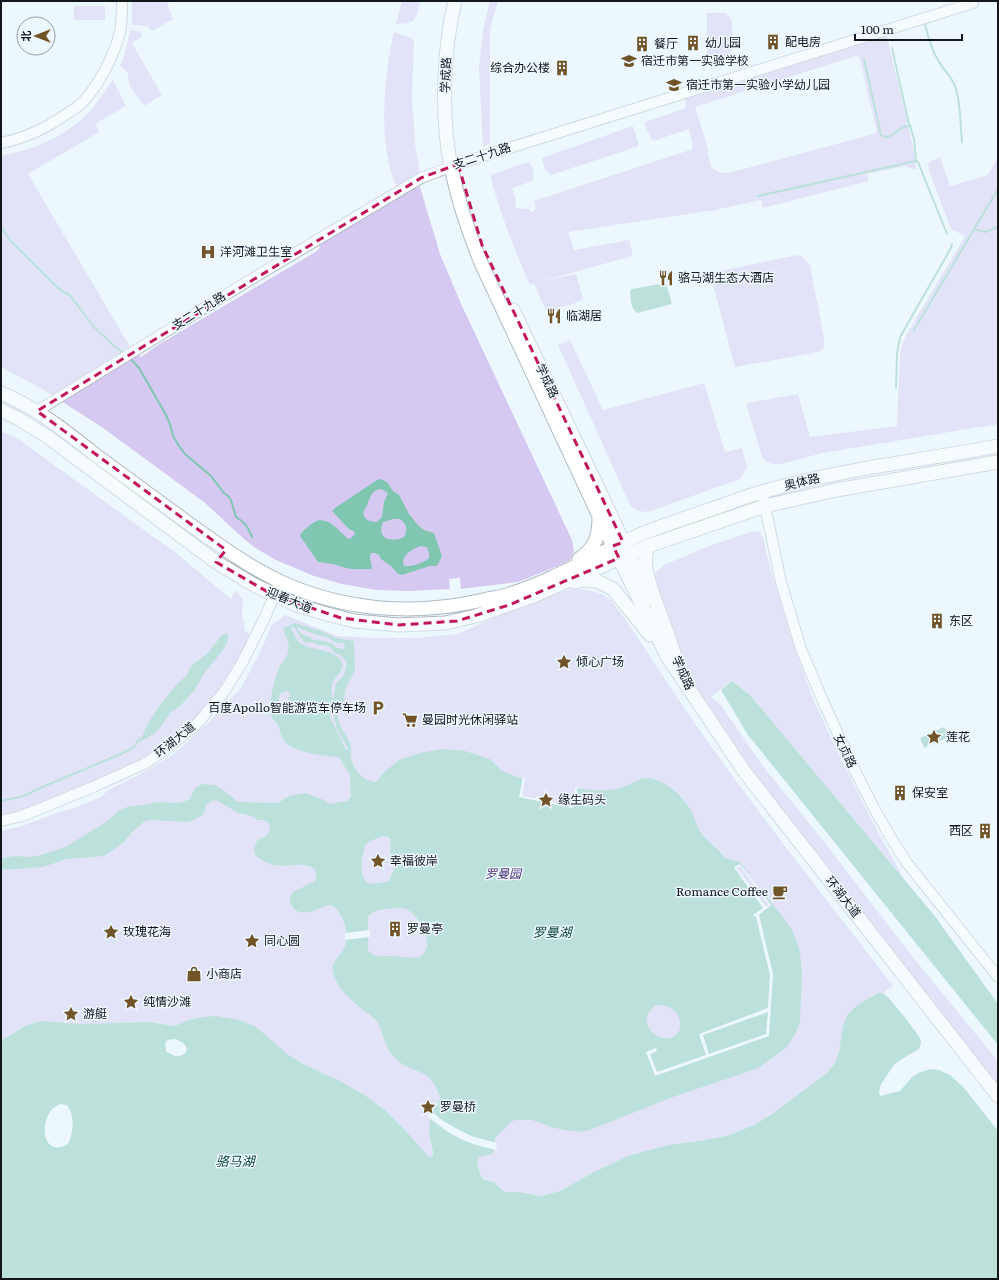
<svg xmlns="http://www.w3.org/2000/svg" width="999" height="1280" font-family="Literata,'Noto Sans SC',serif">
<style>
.green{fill:#d6c9f1;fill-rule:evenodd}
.water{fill:#80c6b1;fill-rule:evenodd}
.pier{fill:#edf7fe;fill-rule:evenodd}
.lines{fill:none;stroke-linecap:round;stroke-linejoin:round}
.stream{stroke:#80c6b1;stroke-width:2}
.minor-casing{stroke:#aebac2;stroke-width:12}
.major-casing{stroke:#aebac2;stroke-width:15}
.minor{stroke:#fff;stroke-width:10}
.major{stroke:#fff;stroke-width:13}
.marked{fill:none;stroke:#c2185b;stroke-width:3;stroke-dasharray:8 5;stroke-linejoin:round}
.labels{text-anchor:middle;stroke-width:3;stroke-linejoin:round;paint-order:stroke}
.poi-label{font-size:12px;fill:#13171a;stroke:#edf7fe;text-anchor:start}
.street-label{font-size:12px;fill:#13171a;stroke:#edf7fe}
.park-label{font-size:12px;font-style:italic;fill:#4f3575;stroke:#edf7fe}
.water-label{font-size:13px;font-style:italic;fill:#0f4b3d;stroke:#edf7fe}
</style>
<rect width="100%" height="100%" fill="#edf7fe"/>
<!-- green -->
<path class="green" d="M132,1H167L170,12L173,19L152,31L147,26L132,25Z
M402,1H420C416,19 417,24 396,24Z
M490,1H498L490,29V143L483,147L479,67L483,30Z
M74,6H105V20H74Z
M707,13H726L732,21V50L726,58H707Z
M133,30L141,32L142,37L132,43L162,95L144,106C137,96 127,86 128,73L120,66L125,53L130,31Z
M394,32L411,38L414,41L412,96L415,144L420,174L397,187C377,147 384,75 394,32Z
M886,33L913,146L916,169H912L905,166L867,174L869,181L763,208L761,200L715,210L568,232L574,250L629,240L633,256L542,281L576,274L583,299L573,304L546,311L534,284L530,285C514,249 500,213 490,175L528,162C534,168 534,172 533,181L512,188L515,198L516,208L529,209L531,213L536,208L534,201L693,149L689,129L653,141L647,131L645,122L686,108L685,94ZM859,55L877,133L729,173H720L711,167L706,142L695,107Z
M113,80L126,106L95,124L99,132L28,174L129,345V346L141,357L158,345L317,251L320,247L318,244L386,206L385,204L413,188L420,187L440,254L462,306L572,540L574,551L570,560L558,566L518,582L461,589L460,578L449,579L450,589L409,591L376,590L342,584L314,576L276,560L257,549L245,540L204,502L103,428L44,390L1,367V155C31,151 59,139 82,119C95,108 103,93 113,80Z
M633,126L639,146L551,175L545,170L542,158Z
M940,157L950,186L988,175L998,157V424L823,453L780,464H772L766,461L762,457L746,403L798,394L810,437L897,426L900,352L904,339L965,236L951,229L929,171L928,163Z
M798,255L802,256L810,265L824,338C825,344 825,349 819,352L735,367L710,273Z
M570,340L603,410L704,383L725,452L742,448L747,467L740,479L648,512C640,512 635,510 630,505L558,345Z
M1,431L18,439L176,553L231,599L235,591L243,599C243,604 242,611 242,615C243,621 245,625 245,631L252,635L234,671L219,691L198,716L155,751L125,767L62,795L18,811L1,815Z
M754,531L760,532L763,537L768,560L791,637L813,699L842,761L870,817L904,879L750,695L732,681L711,697L721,705L762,765L821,838L912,956L998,1061V1087L747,767L694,691L655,588L653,576L657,571L666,564L712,545Z
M578,589C591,590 601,592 611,600C641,640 667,684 696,725C758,814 827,900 893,986L883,993H877L855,1007L847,1015L839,1052L835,1063L827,1073L772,1114L754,1125L730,1135L705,1140L669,1145L630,1155L594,1172L560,1191L549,1194L541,1196L520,1192H505L497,1184L481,1177L477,1162L479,1157L481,1155L430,1138L433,1153L431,1157H429L405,1130L386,1111L366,1096L340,1081L303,1064L286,1053L272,1042L223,1017H203L175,1026L148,1022L77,1024L50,1022L34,1023L23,1027L1,1041V831L22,826L62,811L72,809L99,798L110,789L137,776L174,754L209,722L241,688L262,648L271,626L285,615L337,636L373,638H417L458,634L497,616L551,594L566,590Z"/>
<!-- water -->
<path class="water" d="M666,283L672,304L637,313C630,308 631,299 630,291L632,289Z
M381,479L387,482L393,491L399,495L409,514L418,525L424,530L434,533L442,556L437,566H430L402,575L398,574L391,566L381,559L379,555L375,553H371L370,557L372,568L371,569H351L342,567L333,564L318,562L300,536C301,532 304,530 308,527C324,511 335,527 348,539L351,538L355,534L354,531L349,529L332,511L335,508L377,480ZM381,489L388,493L384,502L382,517L377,522C370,522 362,519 364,511C365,508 368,505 368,502C371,495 373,490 381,489ZM393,519H400C407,524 408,530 404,537C391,543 376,539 383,522ZM420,546L427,547L429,553V558C423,563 412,567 404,566C400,555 412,550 420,546Z
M295,623L324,632L336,638L354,641L355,670L345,690L344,702L341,704L337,714C340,728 345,732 350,743C353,748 350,751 351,755C352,769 361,779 374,782L377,781L382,774L399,760L420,753L443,749L465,751L490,759L502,771L523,779L519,797L573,808L577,788C595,791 609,792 626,786C632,784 639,778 646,778C663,778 682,795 690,809C695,817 696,826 702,834C709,843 719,849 725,858L740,862L749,874H748L740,864L735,868L765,910L771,905L763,894L764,893L791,928L797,942L800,953L802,973L800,1021L796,1032L787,1047L760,1067L750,1071L673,1097L590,1130L579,1132L554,1128L532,1120H517L512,1121L495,1138L494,1151L492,1154L479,1157L477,1162L481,1177L485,1180L494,1182L505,1192H520L540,1196L549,1194L560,1191L594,1172L630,1155L669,1145L705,1140L730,1135L754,1125L772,1114L827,1073L835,1063L839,1052L843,1026L847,1015L855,1007L859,1004L878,993H883L888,997L907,1020L920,1038L921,1043L919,1049L902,1059L894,1065L881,1084L879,1092L880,1096L900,1091L912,1077L918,1073L930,1069L939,1070L950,1075L964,1088L998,1131V1279H1V1041L23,1027L34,1023L44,1021L77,1024L148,1022L175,1026L189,1020L203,1017L216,1016L239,1020L256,1027L286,1053L303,1064L340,1081L366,1096L386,1111L405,1130L429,1157H431L433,1156C433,1149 431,1143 430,1137C427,1121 433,1110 441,1097C437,1091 434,1081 428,1077C419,1069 406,1069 396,1059C392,1055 388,1050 386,1044C382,1036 382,1027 375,1019C372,1016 367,1013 363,1010C351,1000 339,990 334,976C328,963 341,957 345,946C350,933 343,913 332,905H329C317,908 301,920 292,906C288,901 290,897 293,892L315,881C323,856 286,868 275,865C272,865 269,863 266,862C255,857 251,853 257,841C266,836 270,835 270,824L264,820H256L255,817L238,813L218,801L213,800L206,805L204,814L194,820L187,822L152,820L145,821L131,833L124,842L104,856L67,859L43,867L1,870V858L15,856L29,857L41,855L59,849L67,846L106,822L120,810L127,807L150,804L156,802L180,803L190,799L195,788L200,785L205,784L215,785L231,796L236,801L239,802L278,803L289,796L306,793L324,800L330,804L347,801L351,797L350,775L339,757C325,756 295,753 285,742C281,738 280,730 278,725C276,721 272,720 271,715C268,705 275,675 280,666C283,662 287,657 288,652C291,644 285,636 283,628ZM293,626C298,632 300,638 305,643L311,642L318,645H324L330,647L336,654H339L347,662L344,675L336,683L332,707L337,729L349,750H347C343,746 343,742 340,737C336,727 329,721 329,709C330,706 331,704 332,700C332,695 331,690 332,685C333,677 344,672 342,664C339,648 309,651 300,643C295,639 293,632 291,627ZM298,627C308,632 318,636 328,637C333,642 337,644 344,643L345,649L336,648C331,640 324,642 316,640C309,640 315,640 310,637C305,635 300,635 297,628ZM287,691L290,693L286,709L284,712H280L278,710L279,697L281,693ZM383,836L388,837L391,840L390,851L395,865L393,872L389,881C383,882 375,885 369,883C357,878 362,853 366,844L370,841ZM399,908C402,908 406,908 408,910C420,917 438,948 419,957C414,959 397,956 391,956C382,956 374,958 368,950V916C375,908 388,909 399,908ZM656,1005C668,1005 679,1009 680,1023C680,1025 681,1027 680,1029C670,1053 628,1025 656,1005ZM174,1039C199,1046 182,1065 166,1051L165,1043L168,1040ZM60,1104L67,1105C75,1116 74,1131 68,1144C43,1158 39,1125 52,1109C54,1107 57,1106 60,1104Z
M228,633V640L223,650L205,672L194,691L179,707L171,712L160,728L155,733L140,742L148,723L161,704L177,684L186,676L192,665L208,653L221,636Z
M732,681L750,695L934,915L998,1004V1045L748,735L721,690Z
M944,727L949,737L924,748L920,738Z"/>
<!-- pier -->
<path class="pier" d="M523,777L525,779L522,796L572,806L575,788L578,786L573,808L519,797Z
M740,864L748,874L750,875L749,876L762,893L763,892V894L771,905L759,915L773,974L769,1036L655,1076L646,1052L656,1048L657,1051L650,1054L657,1072L706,1055L699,1034L768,1008L770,975L756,917L753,915L763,908L734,867ZM740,866L769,905L766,907L737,868ZM768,1012L766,1034L709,1054L703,1035Z
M370,930V937L345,940V933Z
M431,1111L443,1121L465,1133L474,1137L497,1143L496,1150L476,1145L463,1140L448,1132L428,1117Z"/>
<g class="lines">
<!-- stream -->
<path class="stream" d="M925,24C928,37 931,49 938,60C943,70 953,77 956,89C961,105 960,125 962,142
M892,48L908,120L914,139L916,161
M864,59L881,135C890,141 896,130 904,127C906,126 908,126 911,126
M758,196L916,161L918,162L920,167L947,234
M1,227L10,240L55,285L63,292L70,295L93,326L113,345L122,352
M974,229L985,232L998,227
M914,330L998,189
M130,358L139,368L146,380L166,415L170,424L173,436L179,446L185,454L211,476L224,493L228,496L231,500L236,517C245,522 248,527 252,537
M896,388L897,354L900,337L951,248L952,244
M1,801L24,796L40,788L121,754L134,747L140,738"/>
<!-- minor casing -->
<g class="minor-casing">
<path id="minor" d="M1,143C26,138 47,128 68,113C73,110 79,106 83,102C100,83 114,56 120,32C122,22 122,11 122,1
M37,411L245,283L421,178L458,164L973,3V1
M762,492L781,582L801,649L822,699L855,771L876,812L891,838L907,863L998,977
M1,821L22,816L93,787L144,764L161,753L196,725L224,692L242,663L266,615L280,581"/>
</g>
<!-- major casing -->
<g class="major-casing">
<path id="major" d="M455,1C443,49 441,118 451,167C458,201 469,234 482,265L613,546L667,656L744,771L998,1096
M513,310L600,492L649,598
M1,393C38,408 69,434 101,459C127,478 154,498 180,517C212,540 245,565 281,582C345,611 415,616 483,600C492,598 501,597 510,594C557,579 599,552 644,533C664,525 685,518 706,511C725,505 743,497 762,492C839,469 919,461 998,446
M1,410L19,419L48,437L216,562L254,585L297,605L327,614L354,621L399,625L445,623L476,616L533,596L648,546L765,506L836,490L998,462
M648,546C640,566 653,592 659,611C665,626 670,641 675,656
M579,559C596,547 599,536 599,517
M574,582L582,580L597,581L613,589L650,635"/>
</g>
<!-- minor -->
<use href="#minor" class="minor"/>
<!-- major -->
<use href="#major" class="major"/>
</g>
<!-- marked area -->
<path d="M0 0H999V1280H0ZM458,164L482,245L623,542L613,546L619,558L509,605L457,621L399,625L341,618L273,595L216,562L226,550L37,411L421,178Z" fill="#edf7fe" fill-opacity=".55" fill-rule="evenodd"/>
<path class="marked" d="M458,164L482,245L623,542L613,546L619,558L509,605L457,621L399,625L341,618L273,595L216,562L226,550L37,411L421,178Z"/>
<!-- icons -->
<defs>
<g id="building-bare" transform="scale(1.2)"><path d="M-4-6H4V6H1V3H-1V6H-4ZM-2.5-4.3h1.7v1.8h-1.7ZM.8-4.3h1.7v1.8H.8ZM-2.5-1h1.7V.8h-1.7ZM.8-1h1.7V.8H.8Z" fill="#715528" stroke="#edf7fe" stroke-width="2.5" paint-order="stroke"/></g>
<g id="school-bare" transform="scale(1.2)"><path d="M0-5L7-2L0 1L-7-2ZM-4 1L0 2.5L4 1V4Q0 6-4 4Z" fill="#715528" stroke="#edf7fe" stroke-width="2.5" paint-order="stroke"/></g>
<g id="hospital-bare" transform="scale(1.2)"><path d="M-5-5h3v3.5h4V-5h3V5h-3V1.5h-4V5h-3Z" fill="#715528" stroke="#edf7fe" stroke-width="2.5" paint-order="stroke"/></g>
<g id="restaurant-bare" transform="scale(1.2)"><path d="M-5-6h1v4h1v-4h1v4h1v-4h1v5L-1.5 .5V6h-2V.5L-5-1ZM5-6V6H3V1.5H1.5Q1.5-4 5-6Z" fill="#715528" stroke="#edf7fe" stroke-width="2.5" paint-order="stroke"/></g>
<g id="sight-bare" transform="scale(1.2)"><path d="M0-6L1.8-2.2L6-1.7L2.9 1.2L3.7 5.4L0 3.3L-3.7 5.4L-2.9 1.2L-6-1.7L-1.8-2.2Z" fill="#715528" stroke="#edf7fe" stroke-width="2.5" paint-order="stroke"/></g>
<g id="parking-bare" transform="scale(1.2)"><path d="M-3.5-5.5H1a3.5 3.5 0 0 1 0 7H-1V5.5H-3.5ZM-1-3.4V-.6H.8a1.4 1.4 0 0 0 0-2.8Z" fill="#715528" stroke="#edf7fe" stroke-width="2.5" paint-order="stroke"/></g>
<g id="supermarket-bare" transform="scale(1.2)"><path d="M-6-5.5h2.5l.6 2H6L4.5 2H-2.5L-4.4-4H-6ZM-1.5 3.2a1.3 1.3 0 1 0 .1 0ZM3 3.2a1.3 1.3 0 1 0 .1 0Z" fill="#715528" stroke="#edf7fe" stroke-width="2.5" paint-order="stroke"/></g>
<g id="cafe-bare" transform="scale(1.2)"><path d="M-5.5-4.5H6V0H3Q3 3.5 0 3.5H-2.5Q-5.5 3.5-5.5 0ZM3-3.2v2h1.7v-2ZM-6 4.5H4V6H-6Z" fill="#715528" stroke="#edf7fe" stroke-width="2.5" paint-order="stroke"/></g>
<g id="shop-bare" transform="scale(1.2)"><path d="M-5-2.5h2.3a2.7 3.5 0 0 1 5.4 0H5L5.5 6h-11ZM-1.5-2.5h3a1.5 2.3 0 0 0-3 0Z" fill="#715528" stroke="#edf7fe" stroke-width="2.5" paint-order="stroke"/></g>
</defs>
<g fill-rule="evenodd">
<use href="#building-bare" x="773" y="42"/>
<use href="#building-bare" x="693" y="43"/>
<use href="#building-bare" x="642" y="44"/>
<use href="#school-bare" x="629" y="61"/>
<use href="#building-bare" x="562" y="68"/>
<use href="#school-bare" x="674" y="85"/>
<use href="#hospital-bare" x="208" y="252"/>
<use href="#restaurant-bare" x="666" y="278"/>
<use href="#restaurant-bare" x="554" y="316"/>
<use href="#building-bare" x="937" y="621"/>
<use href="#sight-bare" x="564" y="662"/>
<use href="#parking-bare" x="378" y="708"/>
<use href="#supermarket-bare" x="410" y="720"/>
<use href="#sight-bare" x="934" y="737"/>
<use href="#building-bare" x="900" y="793"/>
<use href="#sight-bare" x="546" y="800"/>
<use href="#building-bare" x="985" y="831"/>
<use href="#sight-bare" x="378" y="861"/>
<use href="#cafe-bare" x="780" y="892"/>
<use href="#building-bare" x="395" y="929"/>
<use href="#sight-bare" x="111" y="932"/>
<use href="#sight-bare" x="252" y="941"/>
<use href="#shop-bare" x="194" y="974"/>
<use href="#sight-bare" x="131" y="1002"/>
<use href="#sight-bare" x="71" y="1014"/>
<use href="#sight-bare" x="428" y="1107"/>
</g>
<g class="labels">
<!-- poi labels -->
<g class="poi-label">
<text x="785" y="46">配电房</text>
<text x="705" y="47">幼儿园</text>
<text x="654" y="48">餐厅</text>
<text x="641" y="65">宿迁市第一实验学校</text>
<text x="550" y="72" text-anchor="end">综合办公楼</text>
<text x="686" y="89">宿迁市第一实验小学幼儿园</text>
<text x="220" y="256">洋河滩卫生室</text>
<text x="678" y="282">骆马湖生态大酒店</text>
<text x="566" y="320">临湖居</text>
<text x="949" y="625">东区</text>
<text x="576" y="666">倾心广场</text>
<text x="366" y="712" text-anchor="end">百度Apollo智能游览车停车场</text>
<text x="422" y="724">曼园时光休闲驿站</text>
<text x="946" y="741">莲花</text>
<text x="912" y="797">保安室</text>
<text x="558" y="804">缘生码头</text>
<text x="973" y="835" text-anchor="end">西区</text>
<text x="390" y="865">幸福彼岸</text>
<text x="768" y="896" text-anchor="end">Romance Coffee</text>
<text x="407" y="933">罗曼亭</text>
<text x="123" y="936">玫瑰花海</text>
<text x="264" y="945">同心圆</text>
<text x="206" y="978">小商店</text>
<text x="143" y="1006">纯情沙滩</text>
<text x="83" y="1018">游艇</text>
<text x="440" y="1111">罗曼桥</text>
</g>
<!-- street labels -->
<g class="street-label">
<text transform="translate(446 75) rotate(-88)" y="4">学成路</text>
<text transform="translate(482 156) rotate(-18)" y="4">支二十九路</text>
<text transform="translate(199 311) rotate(-32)" y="4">支二十九路</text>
<text transform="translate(547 381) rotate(64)" y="4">学成路</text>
<text transform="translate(802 482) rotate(-13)" y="4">奥体路</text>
<text transform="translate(289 600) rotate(22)" y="4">迎春大道</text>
<text transform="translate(683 673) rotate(66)" y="4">学成路</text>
<text transform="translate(175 740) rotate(-39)" y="4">环湖大道</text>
<text transform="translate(845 751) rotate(64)" y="4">女贞路</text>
<text transform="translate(843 897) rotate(52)" y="4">环湖大道</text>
</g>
<!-- park labels -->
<g class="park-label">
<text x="503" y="878">罗曼园</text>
</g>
<!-- water labels -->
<g class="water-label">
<text x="552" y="937">罗曼湖</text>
<text x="235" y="1166">骆马湖</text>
</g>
</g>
<!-- border -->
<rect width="999" height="1280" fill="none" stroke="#13171a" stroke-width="4"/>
<!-- north arrow -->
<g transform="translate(36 36) rotate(270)"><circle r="19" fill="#edf7fe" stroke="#969da3"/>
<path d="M0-3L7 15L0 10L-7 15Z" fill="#715528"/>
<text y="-6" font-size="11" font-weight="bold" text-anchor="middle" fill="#13171a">北</text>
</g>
<!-- scale -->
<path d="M855 34v6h107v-6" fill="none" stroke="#13171a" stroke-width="2"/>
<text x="861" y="34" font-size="12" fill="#13171a" stroke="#edf7fe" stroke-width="3" paint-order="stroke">100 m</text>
</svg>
